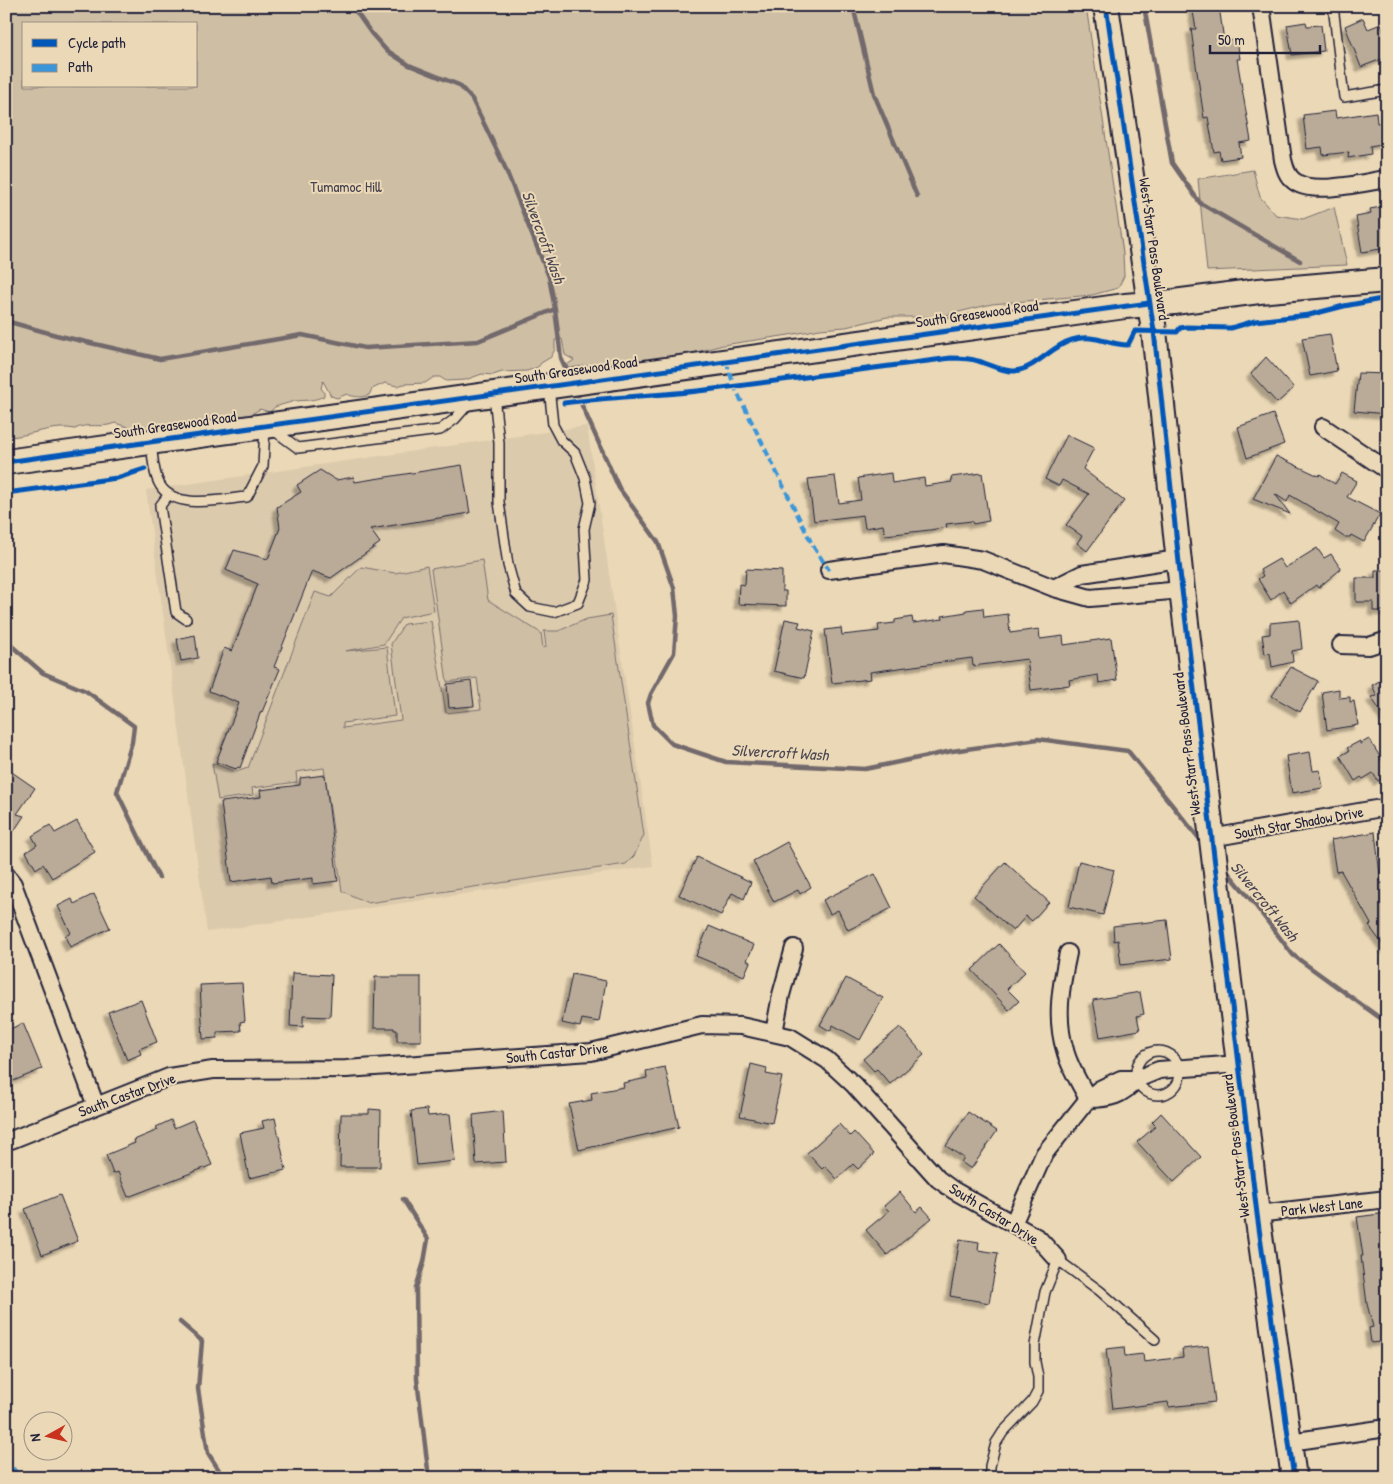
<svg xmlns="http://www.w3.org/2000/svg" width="1393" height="1484" font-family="'Patrick Hand',sans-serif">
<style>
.built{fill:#dccaad}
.green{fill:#cebea4;stroke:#787070;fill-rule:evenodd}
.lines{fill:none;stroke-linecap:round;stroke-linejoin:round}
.stream{stroke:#72696c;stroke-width:4.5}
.building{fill:#b9ab97;stroke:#22223b;filter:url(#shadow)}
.lane-casing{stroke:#22223b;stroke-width:12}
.street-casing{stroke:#22223b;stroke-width:20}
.secondary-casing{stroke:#22223b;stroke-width:28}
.lane{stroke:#ebd8b6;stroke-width:9}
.street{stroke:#ebd8b6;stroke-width:16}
.secondary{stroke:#ebd8b6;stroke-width:24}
.quiet{stroke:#3b95d9;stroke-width:4;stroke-dasharray:8 4;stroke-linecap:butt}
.cycleway-casing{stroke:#ebd8b6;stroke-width:8}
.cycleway{stroke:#0057b8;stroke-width:5}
.labels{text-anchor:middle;stroke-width:4;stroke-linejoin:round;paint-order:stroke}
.park-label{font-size:15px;fill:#444150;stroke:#ebd8b6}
.street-label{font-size:15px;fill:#22223b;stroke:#ebd8b6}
.water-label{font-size:16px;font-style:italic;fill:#4a4653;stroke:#ebd8b6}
</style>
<defs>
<filter id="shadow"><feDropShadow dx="-4.5" dy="4.5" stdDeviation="1" flood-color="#0004"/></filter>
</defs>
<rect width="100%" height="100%" fill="#ebd8b6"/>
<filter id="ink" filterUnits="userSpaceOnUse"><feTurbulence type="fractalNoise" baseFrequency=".02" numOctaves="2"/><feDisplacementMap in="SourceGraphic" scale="10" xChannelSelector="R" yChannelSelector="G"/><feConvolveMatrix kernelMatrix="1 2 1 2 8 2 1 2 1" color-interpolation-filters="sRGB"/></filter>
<g filter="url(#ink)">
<!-- built -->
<path class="built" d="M587,426L653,866L207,932L146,490Z"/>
<!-- green -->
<path class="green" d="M6,6H1086L1123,253L1124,276L1118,288L1092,295L992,304L938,317H887L846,327L820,329L789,335L723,345L685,355L605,366L594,365L568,368L567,365L574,360L565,355L562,339L555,340V349L551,357L541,363L538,367L527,371L502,372L493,375L482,374L465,380L446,381L440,377H434L425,383L404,384L397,386L385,383L372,389L369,395C363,398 352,397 347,394L337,398L331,396L323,381L321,388L324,392V396C314,401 306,400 295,401C292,402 277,406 275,407C273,409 271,411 269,412L260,409L248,416L129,433L133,429L131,428L115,423C102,429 87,422 75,429C57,425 36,433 18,436C14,437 10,436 6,436ZM24,24H196V86H24Z
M1253,170L1260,197L1276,215L1303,219L1334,207L1347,265L1207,271L1198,179Z
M482,560L488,600L541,633L543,648L546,647L544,631H558L587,619L611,615L644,835L634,856L626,864L368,903L342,891L324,768L296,772L297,782L252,788L253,795L218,800L212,763L236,772L248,768L315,592L331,597L361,567L395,573L427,566L434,611L401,618L384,644L345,651L387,647L395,716L343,723V728L401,720L391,644L404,624L431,621L446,713L481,709L477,678L447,682L431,569Z"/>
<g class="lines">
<!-- stream -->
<path class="stream" d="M352,6L371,33L386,50L409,65L459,85L472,99L504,165L549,277L555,309L561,358L569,376
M853,6L874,94L917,196
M1144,6L1172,163L1200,203L1300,261
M1385,308H1387
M6,321L56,335L160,359L302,335L365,348L478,341L555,309
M575,390L619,488L658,542L674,588L677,616L674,653L651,694L648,703L653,725L672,744L726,762L865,769L952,751L1038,739L1128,751L1203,843
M6,641L43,673L86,691L134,726L132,742L117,792L159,878
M1225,869L1252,901L1293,955L1387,1023
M403,1199L428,1239L424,1262L416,1288L417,1379L429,1478
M180,1322L202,1341L198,1389L208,1453L224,1478"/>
</g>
<!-- building -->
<path class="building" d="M1192,6H1219L1224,41L1237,40L1240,59H1237L1251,141L1239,143L1241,157L1221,160L1219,151L1214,152L1208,117L1204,118L1196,65L1191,29H1196Z
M1363,18L1368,29L1381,24L1387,38V57L1361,67L1345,26Z
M1306,22L1307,26L1321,25L1324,51L1292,55L1287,25Z
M1335,111L1336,118L1376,112L1377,123L1387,122V143L1370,146L1371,154L1348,158L1349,152L1323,155L1322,147L1307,149L1303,115Z
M1387,206V248L1362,252L1356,217L1371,214L1370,209Z
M1330,334L1337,371L1310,376L1302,338Z
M1266,357L1294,388L1277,403L1251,374Z
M1358,373L1387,374V414L1354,411Z
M1273,414L1284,444L1247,458L1238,427Z
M1067,435L1094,448L1083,469L1124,501L1087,551L1077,543L1082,536L1066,525L1089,494L1062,480L1059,486L1045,479Z
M1276,456L1319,476L1320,474L1335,484L1342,473L1357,481L1347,497L1380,514L1364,542L1351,535L1350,537H1344L1335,531L1339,524L1290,495L1287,502L1275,494L1290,514L1253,499Z
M462,465L470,513L370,529L380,543L331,578L312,571L274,667L280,669L262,712L261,711L240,768L238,767L236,769L216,762L239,703L209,691L224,648L232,651L258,584L226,570L234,550L268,559L280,528L277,507L301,492L297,485L320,470L336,480L354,477L355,482Z
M891,473L892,483L924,478L925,486L952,482L951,477L982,473L989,521L973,524L972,521L946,524L947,527L930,530L885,535L883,525L865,528L863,515L814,521L808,479L835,476L839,503L861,500L858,478Z
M1317,548L1324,558L1331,554L1341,569L1318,588L1316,585L1291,603L1283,590L1271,600L1258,579L1263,576L1260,570L1279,559L1285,568Z
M746,569L782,571V591H786V606L738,604L739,584L745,585Z
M1375,570H1387V611H1373V602H1356V578H1375Z
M983,608L984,617L1008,614L1010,633L1039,629L1040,639L1063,636L1064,645L1111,638L1117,680L1099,683L1098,675L1069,680L1070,685L1031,690L1027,659L973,666L972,658L870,672L871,679L832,683L825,630L841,628L842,635L879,631L878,625L895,623V620L912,617L913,623L943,619L942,616L966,612V610Z
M785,619L800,622L798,627L814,631L804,678L774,671Z
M1299,620L1302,649L1292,651L1293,662L1272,667L1270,653L1265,654L1262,635L1270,634V623Z
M195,635L198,658L181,661L177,639Z
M1291,667L1318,681L1300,712L1272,696Z
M1387,677V721L1371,697L1377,696L1372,685Z
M471,681L474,706L449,708L447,684Z
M1339,689V698L1350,697V702L1354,701L1358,725L1327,730L1322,692Z
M1369,739L1387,768V775L1378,781L1373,773L1363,779L1361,777L1355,781L1340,756L1349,751L1347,748L1360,741V744Z
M1310,752L1313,771L1320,770L1323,788L1292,793L1286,756Z
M6,768L35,788L17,814L24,816L14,831L8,827L6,830Z
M325,775L338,881L313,884V878L272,883L271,876L231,882L221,802L261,797L260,790L300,785V778Z
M77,821L95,852L52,878L43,864L36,869L26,852L37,845L32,836L50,825L55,833Z
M1375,832L1381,884L1387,880V950L1369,926L1371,924L1341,871L1336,872L1331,840Z
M787,842L811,887L800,894L798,890L774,902L753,861Z
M697,857L751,882L744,899L732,893L721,915L679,895Z
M1079,861L1114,870L1103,915L1069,907Z
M1005,862L1049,902L1032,921L1026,916L1013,931L974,896Z
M875,874L892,908L848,930L838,910L830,914L823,900Z
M94,894L110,928L70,947L65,936L71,933L58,906L72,899L74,904Z
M1167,920L1172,959L1121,965L1118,940L1114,941L1113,926Z
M709,926L754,945L747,960L750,962L744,976L696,956Z
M999,944L1025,972L1007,989L1019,1001L1009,1010L972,970Z
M292,973L332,975L330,1017L303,1016V1027L290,1026Z
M572,974L606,981L599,1022L582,1019L580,1027L562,1023Z
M375,977H421V1041H397V1030H394V1028H374Z
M846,978L883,998L860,1040L833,1025L830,1031L820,1025Z
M242,983L245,1021L240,1022L241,1031L217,1032V1038L203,1039L200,985Z
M1140,992L1144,1014L1137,1016L1140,1030L1100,1037L1093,1000Z
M141,1000L157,1042L139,1049L141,1054L127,1060L108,1012Z
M23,1023L42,1069L6,1084V1031Z
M900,1027L924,1055L890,1084L877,1069L874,1071L863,1059Z
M751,1064L767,1068L766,1074L782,1077L772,1123L740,1116Z
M665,1067L679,1127L579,1150L569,1104L592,1100L591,1093L624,1087L623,1083L647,1078L646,1071Z
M369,1109L381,1110L380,1167H340L341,1114H369Z
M427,1109L428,1116L450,1114L455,1161L417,1165L411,1111Z
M503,1111L506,1162L476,1164L473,1115Z
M968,1112L997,1131L971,1169L961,1162L964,1158L946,1146Z
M1161,1113L1201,1157L1174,1182L1137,1142L1156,1126L1152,1122Z
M275,1118L286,1170L249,1178L240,1133L264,1128L262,1121Z
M171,1120L174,1128L193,1120L212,1165L128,1197L118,1172L113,1174L106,1155L135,1143L134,1140L158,1130L156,1127Z
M839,1124L850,1136L854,1132L874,1154L858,1169L853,1164L837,1179L825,1166L822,1169L807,1153Z
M900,1192L916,1212L922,1207L932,1218L887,1255L866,1230L889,1211L884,1206Z
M60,1195L78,1241L42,1255L25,1209Z
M1387,1213V1341L1371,1343L1369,1328L1373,1327L1367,1304L1361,1256H1363L1357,1217Z
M960,1239L979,1242L978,1250L998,1253L989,1303L950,1296Z
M1208,1346L1215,1402L1169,1407L1168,1402L1113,1409L1106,1349L1124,1347L1125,1356L1143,1354L1144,1362L1183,1357L1182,1349Z"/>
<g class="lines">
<!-- lane casing -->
<g class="lane-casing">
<path id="lane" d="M1333,6L1344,97L1387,90
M494,395L499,443V502L508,565L516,594L530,607L554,612L578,603L587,580L584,529L590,503L585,478L575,453L561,440L553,425L549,387
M272,429L298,448L440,430L455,419L470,402
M151,443C153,457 153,473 160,485C175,511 222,499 247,497L263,466L265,427
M169,494L160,506L176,612L186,619
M1136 1073a22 22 0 1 1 44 0a22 22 0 1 1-44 0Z
M990,1478V1466L996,1443L1003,1432L1032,1402L1038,1391V1377L1035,1362V1345L1045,1292L1058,1260L1100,1291L1155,1340"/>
</g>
<!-- street casing -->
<g class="street-casing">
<path id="street" d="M1261,6L1283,160C1285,168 1287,176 1294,181C1312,196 1364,182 1387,179
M1323,427L1387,470
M1178,559L1082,574L1054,588L1090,598L1182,590
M829,570L944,554L983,560L1054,588
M1341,645L1369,646L1387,640
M1211,838L1387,807
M6,875L13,884L96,1106
M774,1033L781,995L794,948
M1137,1079C1122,1096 1110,1099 1088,1099L1100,1089L1121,1079H1137L1159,1070L1239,1064
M11,1140L169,1077L213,1070L346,1069L591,1052L702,1025L741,1026L790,1037L827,1060L854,1085L938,1179L953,1190L1038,1238L1058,1260
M1257,1214L1387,1199
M1013,1224L1044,1154L1088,1099C1080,1083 1069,1067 1065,1050C1055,1018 1061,985 1068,953
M1290,1442L1387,1428"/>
</g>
<!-- secondary casing -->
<g class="secondary-casing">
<path id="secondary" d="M1106,6L1154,331L1182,590L1257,1214L1294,1478
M6,462L1125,306L1174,302L1259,291L1387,280"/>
</g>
<!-- lane -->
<use href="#lane" class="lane"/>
<!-- street -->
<use href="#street" class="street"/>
<!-- secondary -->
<use href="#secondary" class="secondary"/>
<!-- quiet -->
<path class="quiet" d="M726,361L734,386L813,546L829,570
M6,1141L11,1140
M6,1458L20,1478"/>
<!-- cycleway casing -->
<g class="cycleway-casing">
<path id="cycleway" d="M1106,6L1154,331L1182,590L1257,1214L1294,1478
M564,403C614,396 664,396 714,389C793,379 872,368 951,358C960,358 969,358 978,361C989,364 1002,372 1015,371C1037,368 1051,346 1072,340C1095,333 1107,345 1128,345L1135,331L1177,332L1180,328L1186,327L1231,328L1255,321L1309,315L1344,306L1387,298
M6,462L1149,303
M6,493L117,478L145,469"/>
</g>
<!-- cycleway -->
<use href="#cycleway" class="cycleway"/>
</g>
</g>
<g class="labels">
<!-- park labels -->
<g class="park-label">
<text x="346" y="192">Tumamoc Hill</text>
</g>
<!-- street labels -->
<g class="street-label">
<text transform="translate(1154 249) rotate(82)" y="5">West Starr Pass Boulevard</text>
<text transform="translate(977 314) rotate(-8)" y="5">South Greasewood Road</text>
<text transform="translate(576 370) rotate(-8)" y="5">South Greasewood Road</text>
<text transform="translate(175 425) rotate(-8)" y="5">South Greasewood Road</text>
<text transform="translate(1187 744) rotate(-97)" y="5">West Starr Pass Boulevard</text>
<text transform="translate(1299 823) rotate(-10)" y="5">South Star Shadow Drive</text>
<text transform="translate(557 1053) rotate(-6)" y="5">South Castar Drive</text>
<text transform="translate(127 1095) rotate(-20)" y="5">South Castar Drive</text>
<text transform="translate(1236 1146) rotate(-97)" y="5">West Starr Pass Boulevard</text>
<text transform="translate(1322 1207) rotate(-6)" y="5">Park West Lane</text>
<text transform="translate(994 1214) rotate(32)" y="5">South Castar Drive</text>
</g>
<!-- water labels -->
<g class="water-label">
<text transform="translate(544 237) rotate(70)" y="6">Silvercroft Wash</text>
<text transform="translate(780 752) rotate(3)" y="6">Silvercroft Wash</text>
<text transform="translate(1265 901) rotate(51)" y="6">Silvercroft Wash</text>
</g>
</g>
<!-- margin -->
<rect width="1393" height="1484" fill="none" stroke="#ebd8b6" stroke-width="25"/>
<rect x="12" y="12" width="1368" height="1459" fill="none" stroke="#22223b" stroke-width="2" filter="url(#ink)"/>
<!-- legend -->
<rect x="22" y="22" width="175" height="65" fill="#ebd8b6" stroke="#9b8f85"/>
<rect x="32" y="39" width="25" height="8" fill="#0057b8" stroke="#9b8f85"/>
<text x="68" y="48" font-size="15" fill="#22223b">Cycle path</text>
<rect x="32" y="64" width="25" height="8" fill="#3b95d9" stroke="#9b8f85"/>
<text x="68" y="72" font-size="15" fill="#22223b">Path</text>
<!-- north arrow -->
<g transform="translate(48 1436) rotate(262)"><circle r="24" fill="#ebd8b6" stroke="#9b8f85"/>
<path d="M0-4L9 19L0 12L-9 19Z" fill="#c8321e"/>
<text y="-8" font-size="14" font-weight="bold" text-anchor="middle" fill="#22223b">N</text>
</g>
<!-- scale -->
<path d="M1210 45v8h110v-8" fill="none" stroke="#22223b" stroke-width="2.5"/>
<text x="1218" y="45" font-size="15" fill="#22223b" stroke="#ebd8b6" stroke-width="4" paint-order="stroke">50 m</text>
</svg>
